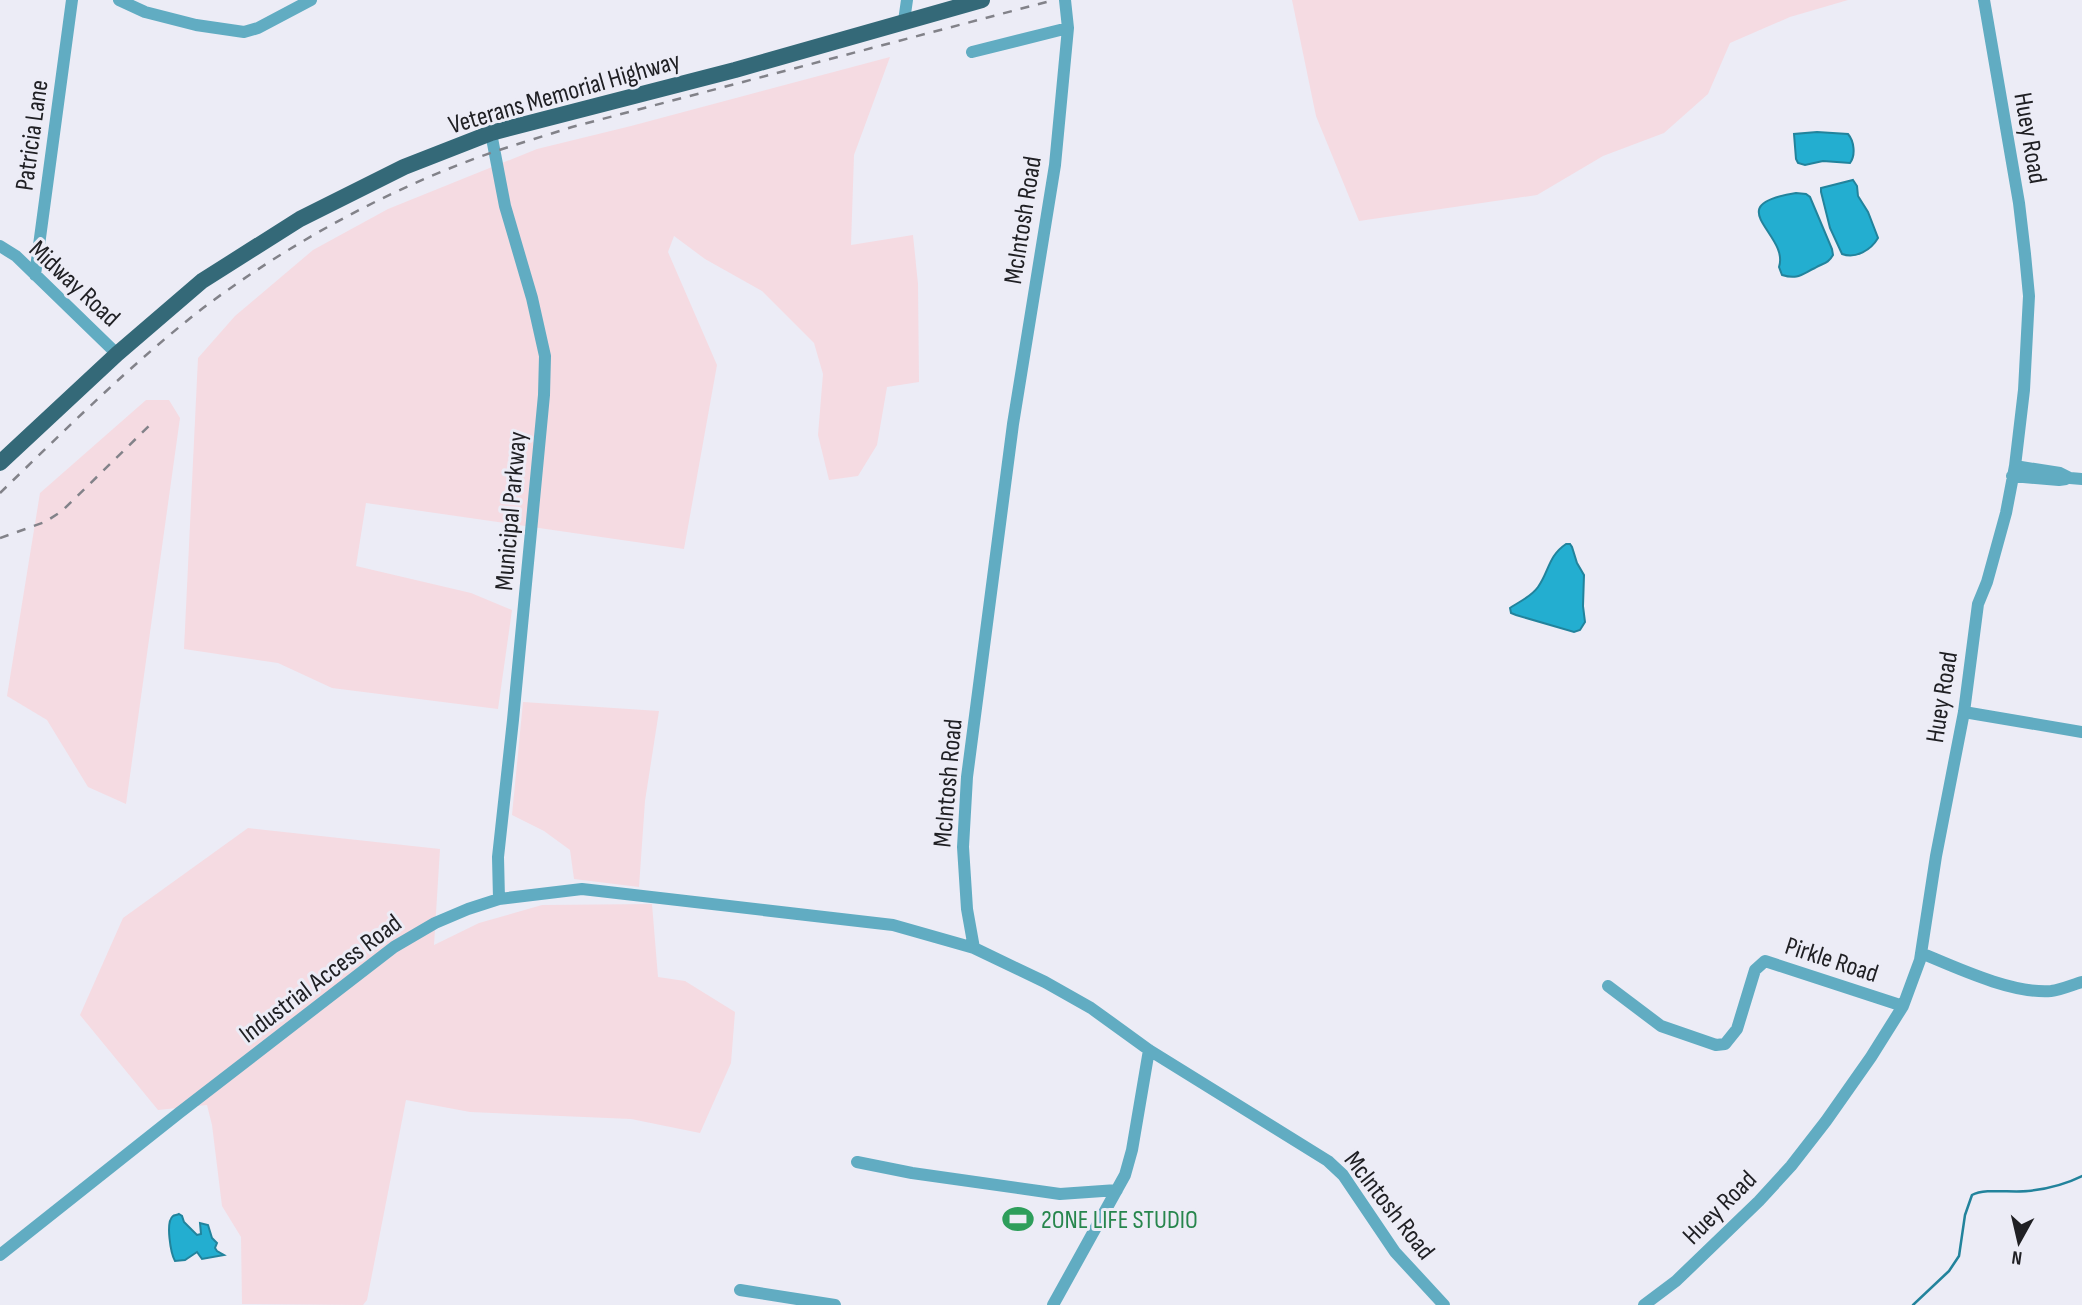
<svg xmlns="http://www.w3.org/2000/svg" width="2082" height="1305" font-family="'Sofia Sans Condensed',sans-serif">
<style>
.industrial{fill:#f5dbe2}
.water{fill:#23aed0;stroke:#22839c;stroke-width:2}
.lines{fill:none;stroke-linecap:round;stroke-linejoin:round}
.stream{stroke:#22839c;stroke-width:2.5}
.minor{stroke:#61acc2;stroke-width:12}
.major{stroke:#346978;stroke-width:16}
.rail{stroke:#828289;stroke-width:2.5;stroke-dasharray:9 9;stroke-linecap:butt}
.labels{text-anchor:middle;stroke-width:6;stroke-linejoin:round;paint-order:stroke}
.street-label{font-size:26px;fill:#202024;stroke:#ececf6}
.leisure-label{font-size:26px;fill:#27864d;stroke:#ececf6;text-anchor:start}
</style>
<rect width="100%" height="100%" fill="#ececf6"/>
<!-- industrial -->
<path class="industrial" d="M1292,0H1848L1790,17L1730,43L1708,94L1664,133L1603,156L1537,195L1359,221L1316,116Z
M890,57L854,155L851,245L913,235L918,284L919,382L887,387L877,445L858,476L829,480L818,435L823,374L814,343L762,291L705,259L674,236L668,252L717,365L684,549L366,503L356,566L471,593L512,610L498,709L332,688L278,663L184,649L198,358L235,316L313,250L388,209L537,149L631,126Z
M146,400H169L180,418L126,804L88,787L47,720L7,696L40,493Z
M523,702L659,711L645,801L639,887L574,879L570,850L544,831L512,815Z
M248,828L440,849L434,945L479,923L542,905L652,904L658,977L685,981L735,1012L731,1063L700,1133L631,1119L470,1112L406,1100L367,1300L363,1305L242,1304L241,1237L222,1206L212,1125L207,1105L158,1110L80,1015L123,918Z"/>
<!-- water -->
<path class="water" d="M1817,132L1848,134C1854,141 1856,155 1850,163L1823,161L1805,165L1798,163L1796,159L1794,134Z
M1853,180L1857,186L1858,196L1868,212L1878,238C1871,250 1856,259 1842,254L1830,228L1821,192V188Z
M1796,193L1806,194L1810,197L1832,249L1833,255C1828,264 1823,263 1815,268C1802,274 1798,280 1782,275L1779,267C1790,234 1717,205 1796,193Z
M1566,544H1570L1572,547L1577,563L1584,575L1583,606L1585,622L1580,630L1574,632L1516,615L1511,613L1510,608C1520,601 1531,597 1538,587C1549,572 1548,556 1566,544Z
M179,1214L182,1216L184,1222L197,1235L201,1234L200,1223L208,1225L212,1238L217,1243L215,1248L217,1251L224,1255L202,1259L197,1252L185,1260L175,1261C171,1254 165,1222 173,1216C174,1215 177,1215 179,1214Z"/>
<g class="lines">
<!-- stream -->
<path class="stream" d="M1913,1305L1949,1271L1959,1256L1965,1215L1972,1195C1985,1188 2011,1193 2028,1191C2046,1189 2066,1184 2082,1176"/>
<!-- minor -->
<path class="minor" d="M119,0L145,12L196,25L244,32L258,28L311,0
M1065,0L1068,28L1055,165L1013,424L967,777L963,847L967,909L974,948L1045,982L1091,1008L1149,1050L1328,1161L1343,1175L1395,1252L1444,1305
M904,21L907,0
M972,52L1068,28
M491,133L505,206L532,298L545,356L544,395L513,720L498,857L499,899
M0,246L16,256L117,354
M35,275L72,0
M2015,466L2060,473L2070,478L2082,479
M2012,476L2059,480L2066,479
M1964,712L2082,732
M1921,953C1957,968 2012,994 2051,991C2061,990 2072,985 2082,982
M1608,986L1661,1026L1716,1045L1725,1044L1737,1029L1755,970L1765,961L1903,1006
M857,1162L912,1173L1060,1194L1117,1190
M0,1255L179,1113L394,947L435,923L468,909L499,899L582,889L893,925L974,948
M740,1290L835,1305
M1053,1305L1125,1175L1132,1150L1149,1050
M1644,1305L1676,1281L1759,1201L1791,1166L1826,1121L1871,1057L1903,1006L1920,960L1936,856L1964,712L1978,604L1987,582L2006,513L2015,466L2024,390L2029,296L2025,254L2019,203L1984,0"/>
<!-- major -->
<path class="major" d="M0,463L117,354L202,281L300,219L404,167L491,133L735,70L982,0"/>
<!-- rail -->
<path class="rail" d="M0,493C65,430 131,364 203,308C291,242 392,187 496,151C521,143 547,135 572,127L1054,0
M0,538L45,522L62,511L153,422"/>
</g>
<!-- icons -->
<defs>
<g id="stadium-bare" transform="scale(2.415)"><path d="M0-5a6.5 5 0 1 0 0 10a6.5 5 0 1 0 0-10ZM-3.5-1.8h7v3.6h-7Z" fill="#2e9e5b" stroke="#ececf6" stroke-width="2.5" paint-order="stroke"/></g>
</defs>
<g fill-rule="evenodd">
<use href="#stadium-bare" x="1018" y="1219"/>
</g>
<g class="labels">
<!-- street labels -->
<g class="street-label">
<text transform="translate(564 92) rotate(-16)" y="9">Veterans Memorial Highway</text>
<text transform="translate(31 135) rotate(-82)" y="9">Patricia Lane</text>
<text transform="translate(2031 138) rotate(80)" y="9">Huey Road</text>
<text transform="translate(1022 220) rotate(-81)" y="9">McIntosh Road</text>
<text transform="translate(75 283) rotate(43)" y="9">Midway Road</text>
<text transform="translate(510 511) rotate(-85)" y="9">Municipal Parkway</text>
<text transform="translate(1941 697) rotate(-81)" y="9">Huey Road</text>
<text transform="translate(947 783) rotate(-85)" y="9">McIntosh Road</text>
<text transform="translate(1832 959) rotate(18)" y="9">Pirkle Road</text>
<text transform="translate(320 978) rotate(-37)" y="9">Industrial Access Road</text>
<text transform="translate(1390 1205) rotate(52)" y="9">McIntosh Road</text>
<text transform="translate(1719 1207) rotate(-45)" y="9">Huey Road</text>
</g>
<!-- leisure labels -->
<g class="leisure-label">
<text x="1041" y="1228">2ONE LIFE STUDIO</text>
</g>
</g>
<!-- north arrow -->
<g transform="translate(2019 1242) rotate(188)" stroke="#ececf6" stroke-width="5" paint-order="stroke">
<path d="M0-5L12 26L0 18L-12 26Z" fill="#202024"/>
<text y="-10" font-size="19" font-weight="bold" text-anchor="middle" fill="#202024">N</text>
</g>
</svg>
